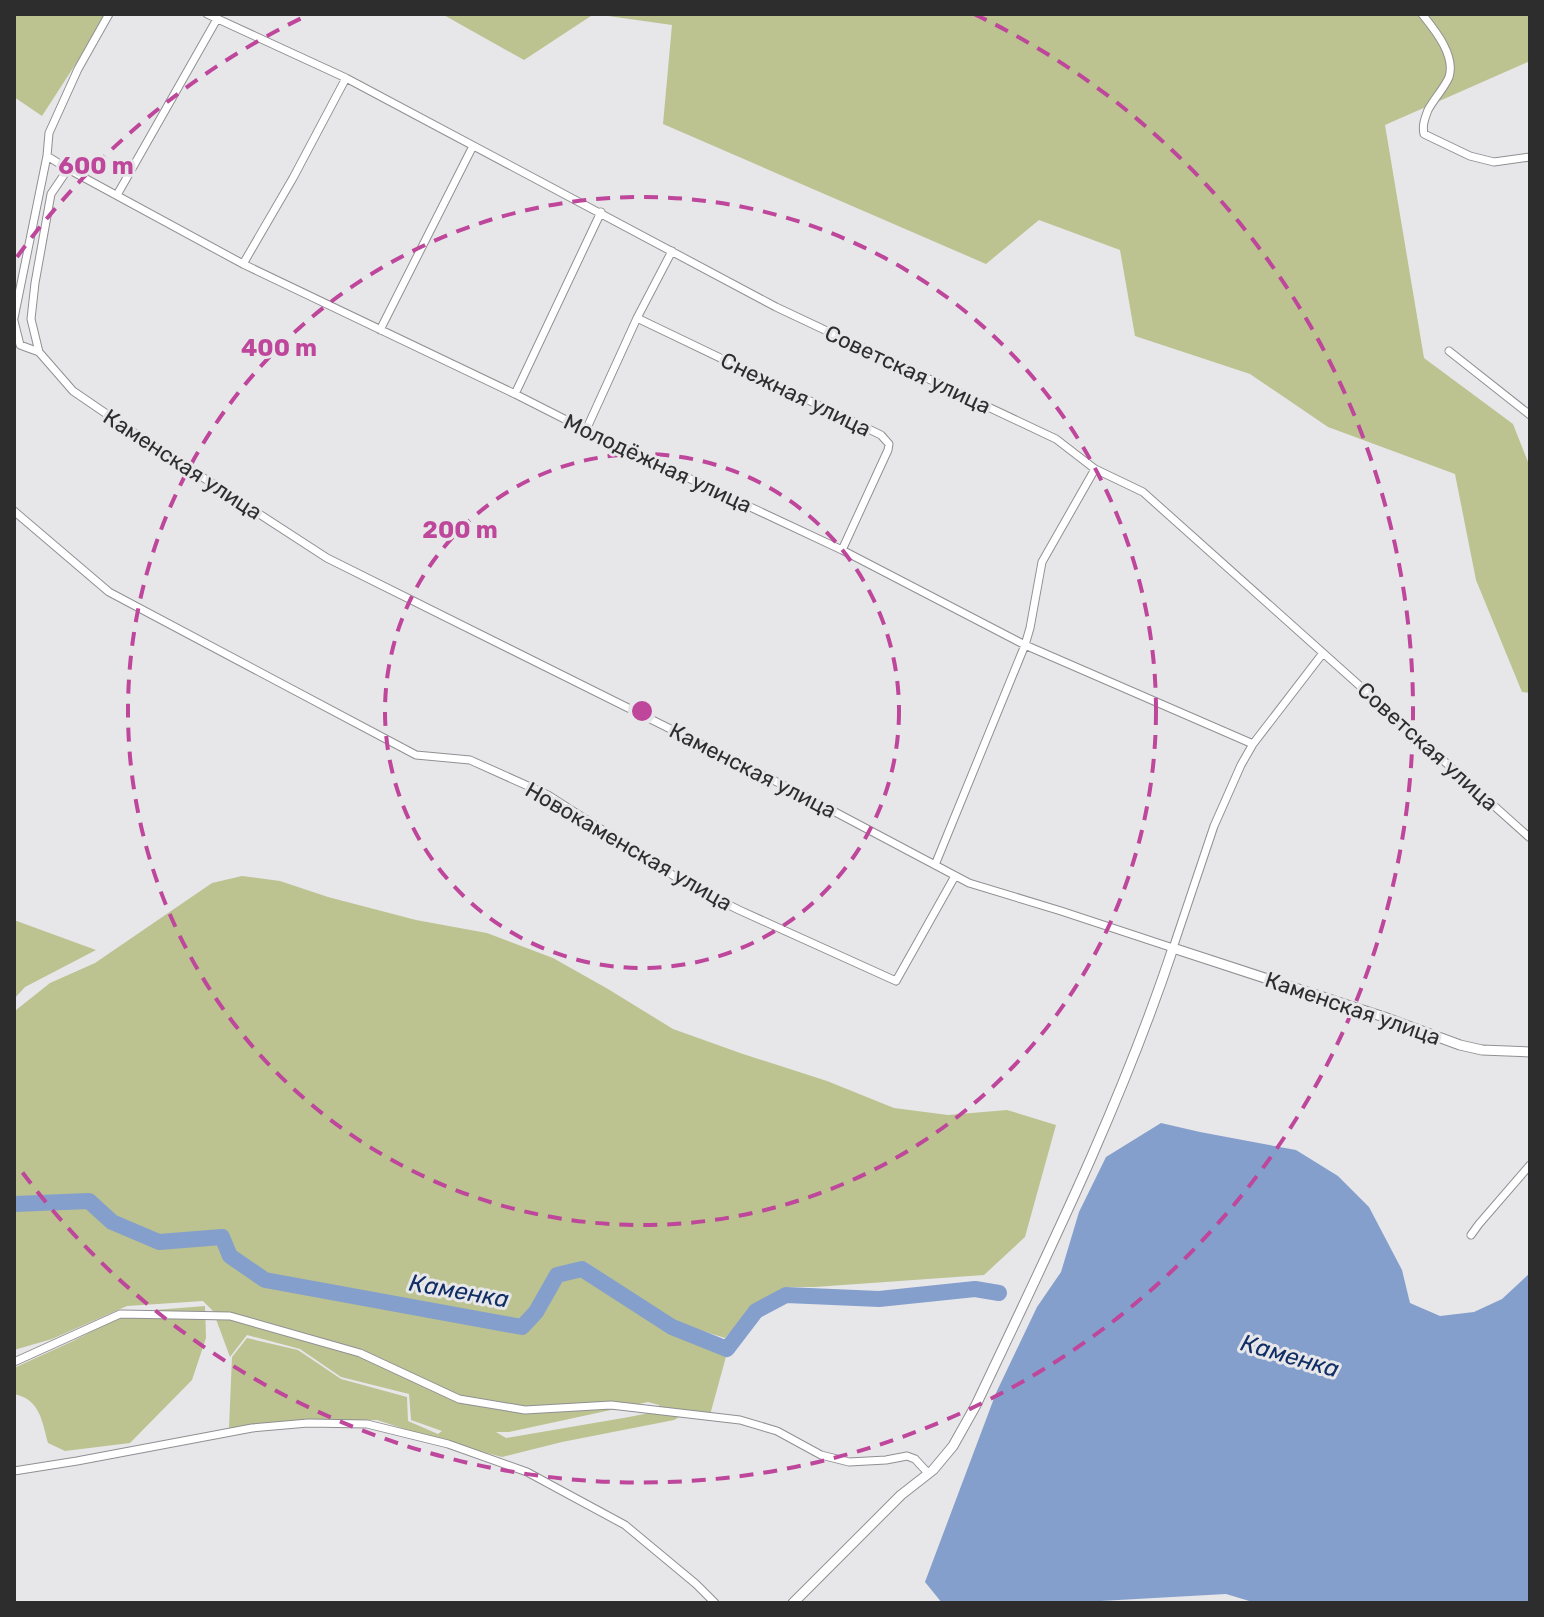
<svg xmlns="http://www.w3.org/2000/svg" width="1544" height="1617" font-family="Rubik,sans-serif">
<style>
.green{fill:#bcc390;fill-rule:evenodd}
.water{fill:#859fcc}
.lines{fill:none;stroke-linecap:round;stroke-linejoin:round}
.river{stroke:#859fcc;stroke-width:16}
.minor-casing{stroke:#909093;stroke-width:9}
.tertiary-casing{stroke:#909093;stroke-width:11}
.minor{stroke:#fff;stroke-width:7}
.tertiary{stroke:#fff;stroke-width:9}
.ring{fill:none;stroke:#be469b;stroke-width:4;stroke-dasharray:14 10}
.labels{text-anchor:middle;stroke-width:6;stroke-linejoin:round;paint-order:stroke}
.street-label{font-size:22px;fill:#2d2d2e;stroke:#e7e7ea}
.water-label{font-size:24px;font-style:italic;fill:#112e65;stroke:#e7e7ea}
.centre{fill:#be469b;stroke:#e7e7ea;stroke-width:4}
.ring-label{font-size:24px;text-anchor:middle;font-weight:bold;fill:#be469b;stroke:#e7e7ea;stroke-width:6;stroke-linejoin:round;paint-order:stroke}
</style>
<rect width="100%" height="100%" fill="#e7e7ea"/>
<!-- green -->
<path class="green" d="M14,14H108L42,116L14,97Z
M442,14H1530V61L1385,125L1424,358L1513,424L1530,467V693L1522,692L1476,580L1455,474L1328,427L1250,374L1135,336L1120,250L1039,220L986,264L663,124L672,25L594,14L524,60Z
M242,876L280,881L328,897L416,920L487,933L553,958L608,989L673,1029L743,1054L827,1081L894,1108L948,1115L1007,1110L1056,1125L1025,1237L984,1275L815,1287H787L752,1307L725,1338L674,1322L586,1262L553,1270L531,1309L520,1322L267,1277L235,1254L224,1232L161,1239L113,1220L91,1198L14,1201V1014L16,1010L50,983L95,963L212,883Z
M14,920L96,950L25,987L14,999Z
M87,1206L111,1227L157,1246L218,1240L227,1259L261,1284L521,1331L539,1317L560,1280L582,1275L672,1333L727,1353L710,1415L690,1411L674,1420L562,1442L502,1457L444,1442L377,1420H298L229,1428L232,1357L247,1338L298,1350L341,1379L407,1397L408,1421L438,1434L442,1431L411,1420L409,1394L341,1377L300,1349L247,1335L230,1357L213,1311L203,1301L127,1306L52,1339L14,1350V1208ZM648,1402L659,1405V1411L629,1417L506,1438L496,1432H509Z
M205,1306L206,1338L192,1380L130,1443L65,1451L48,1443C42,1421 40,1399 14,1394V1368L73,1341L130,1312Z"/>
<!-- water -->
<path class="water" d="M1161,1123L1200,1132L1296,1150L1338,1176L1369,1207L1402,1270L1410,1303L1440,1316L1474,1312L1502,1299L1530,1273V1603H1256L1226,1594L1065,1603H942L925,1582L996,1393L1037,1307L1061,1272L1079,1212L1106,1157Z"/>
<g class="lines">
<!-- river -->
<path class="river" d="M14,1204L89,1201L112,1222L159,1242L222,1237L230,1256L265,1280L522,1327L536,1312L557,1275L582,1269L672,1327L727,1349L756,1311L786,1295L879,1299L975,1289L999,1293"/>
<!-- minor casing -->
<g class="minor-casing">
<path id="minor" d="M109,14L78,69L49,133L47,156L68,169L243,264L515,394L586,430L842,550L1025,645L1253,744
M207,14L346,78L776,307L1056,439L1095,469L1143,492L1530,838
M1422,14C1434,29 1456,55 1449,77C1445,87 1434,99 1428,110C1425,118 1422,125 1424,134L1470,156L1494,162L1530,157
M68,169L51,194L35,283L31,319L39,352L73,391L133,432L327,558L803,795L969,883L1061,911L1173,948L1214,826L1241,765L1253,744L1323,653
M117,195L217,19
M243,264L293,178L346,78
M14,318L47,156
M637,318L881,435L889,444L888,450L842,550
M14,321L20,345L39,352
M380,330L473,146
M1449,351L1530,415
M515,394L601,212
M586,430L637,318L672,251
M14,511L109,592L416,755L470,760L548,795L685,883L739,910L896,981L955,876
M935,865L1025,645L1030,628L1042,562L1095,469
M1471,1235L1479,1224L1530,1165
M14,1362L120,1314L230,1316L360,1353L459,1399L525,1410L611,1405L740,1420L777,1431L821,1455L849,1462L886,1460L907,1456L915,1459L928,1473
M14,1471L77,1461L252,1428L308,1423L367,1424L448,1444L527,1472L625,1525L696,1584L715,1603"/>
</g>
<!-- tertiary casing -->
<g class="tertiary-casing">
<path id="tertiary" d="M793,1603L901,1495L933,1470L953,1446L976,1405C1047,1255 1121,1105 1173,948L1384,1017L1460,1045L1482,1050L1530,1052"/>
</g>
<!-- minor -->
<use href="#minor" class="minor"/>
<!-- tertiary -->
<use href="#tertiary" class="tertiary"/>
</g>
<!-- distance rings -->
<g class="ring">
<circle cx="642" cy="711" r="257"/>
<circle cx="642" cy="711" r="514"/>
<path d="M17 257A772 772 0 0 1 310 14M974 14A772 772 0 1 1 17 1165"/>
</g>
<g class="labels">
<!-- street labels -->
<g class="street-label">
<text transform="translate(908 369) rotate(25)" y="8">Советская улица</text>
<text transform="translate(796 394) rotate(26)" y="8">Снежная улица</text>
<text transform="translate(658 463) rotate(25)" y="8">Молодёжная улица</text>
<text transform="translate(183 464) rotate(33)" y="8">Каменская улица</text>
<text transform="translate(1428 746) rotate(42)" y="8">Советская улица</text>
<text transform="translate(753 770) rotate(27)" y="8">Каменская улица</text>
<text transform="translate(629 846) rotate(30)" y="8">Новокаменская улица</text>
<text transform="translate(1353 1008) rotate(19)" y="8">Каменская улица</text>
</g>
<!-- water labels -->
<g class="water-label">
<text transform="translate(459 1291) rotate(10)" y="8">Каменка</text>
<text transform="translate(1290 1356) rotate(16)" y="8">Каменка</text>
</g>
</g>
<circle cx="642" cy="711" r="12" class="centre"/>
<g class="ring-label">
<text x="96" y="174">600 m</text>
<text x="279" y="356">400 m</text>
<text x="460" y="538">200 m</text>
</g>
<!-- border -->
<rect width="1544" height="1617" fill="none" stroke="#2d2d2e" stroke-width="32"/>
</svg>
